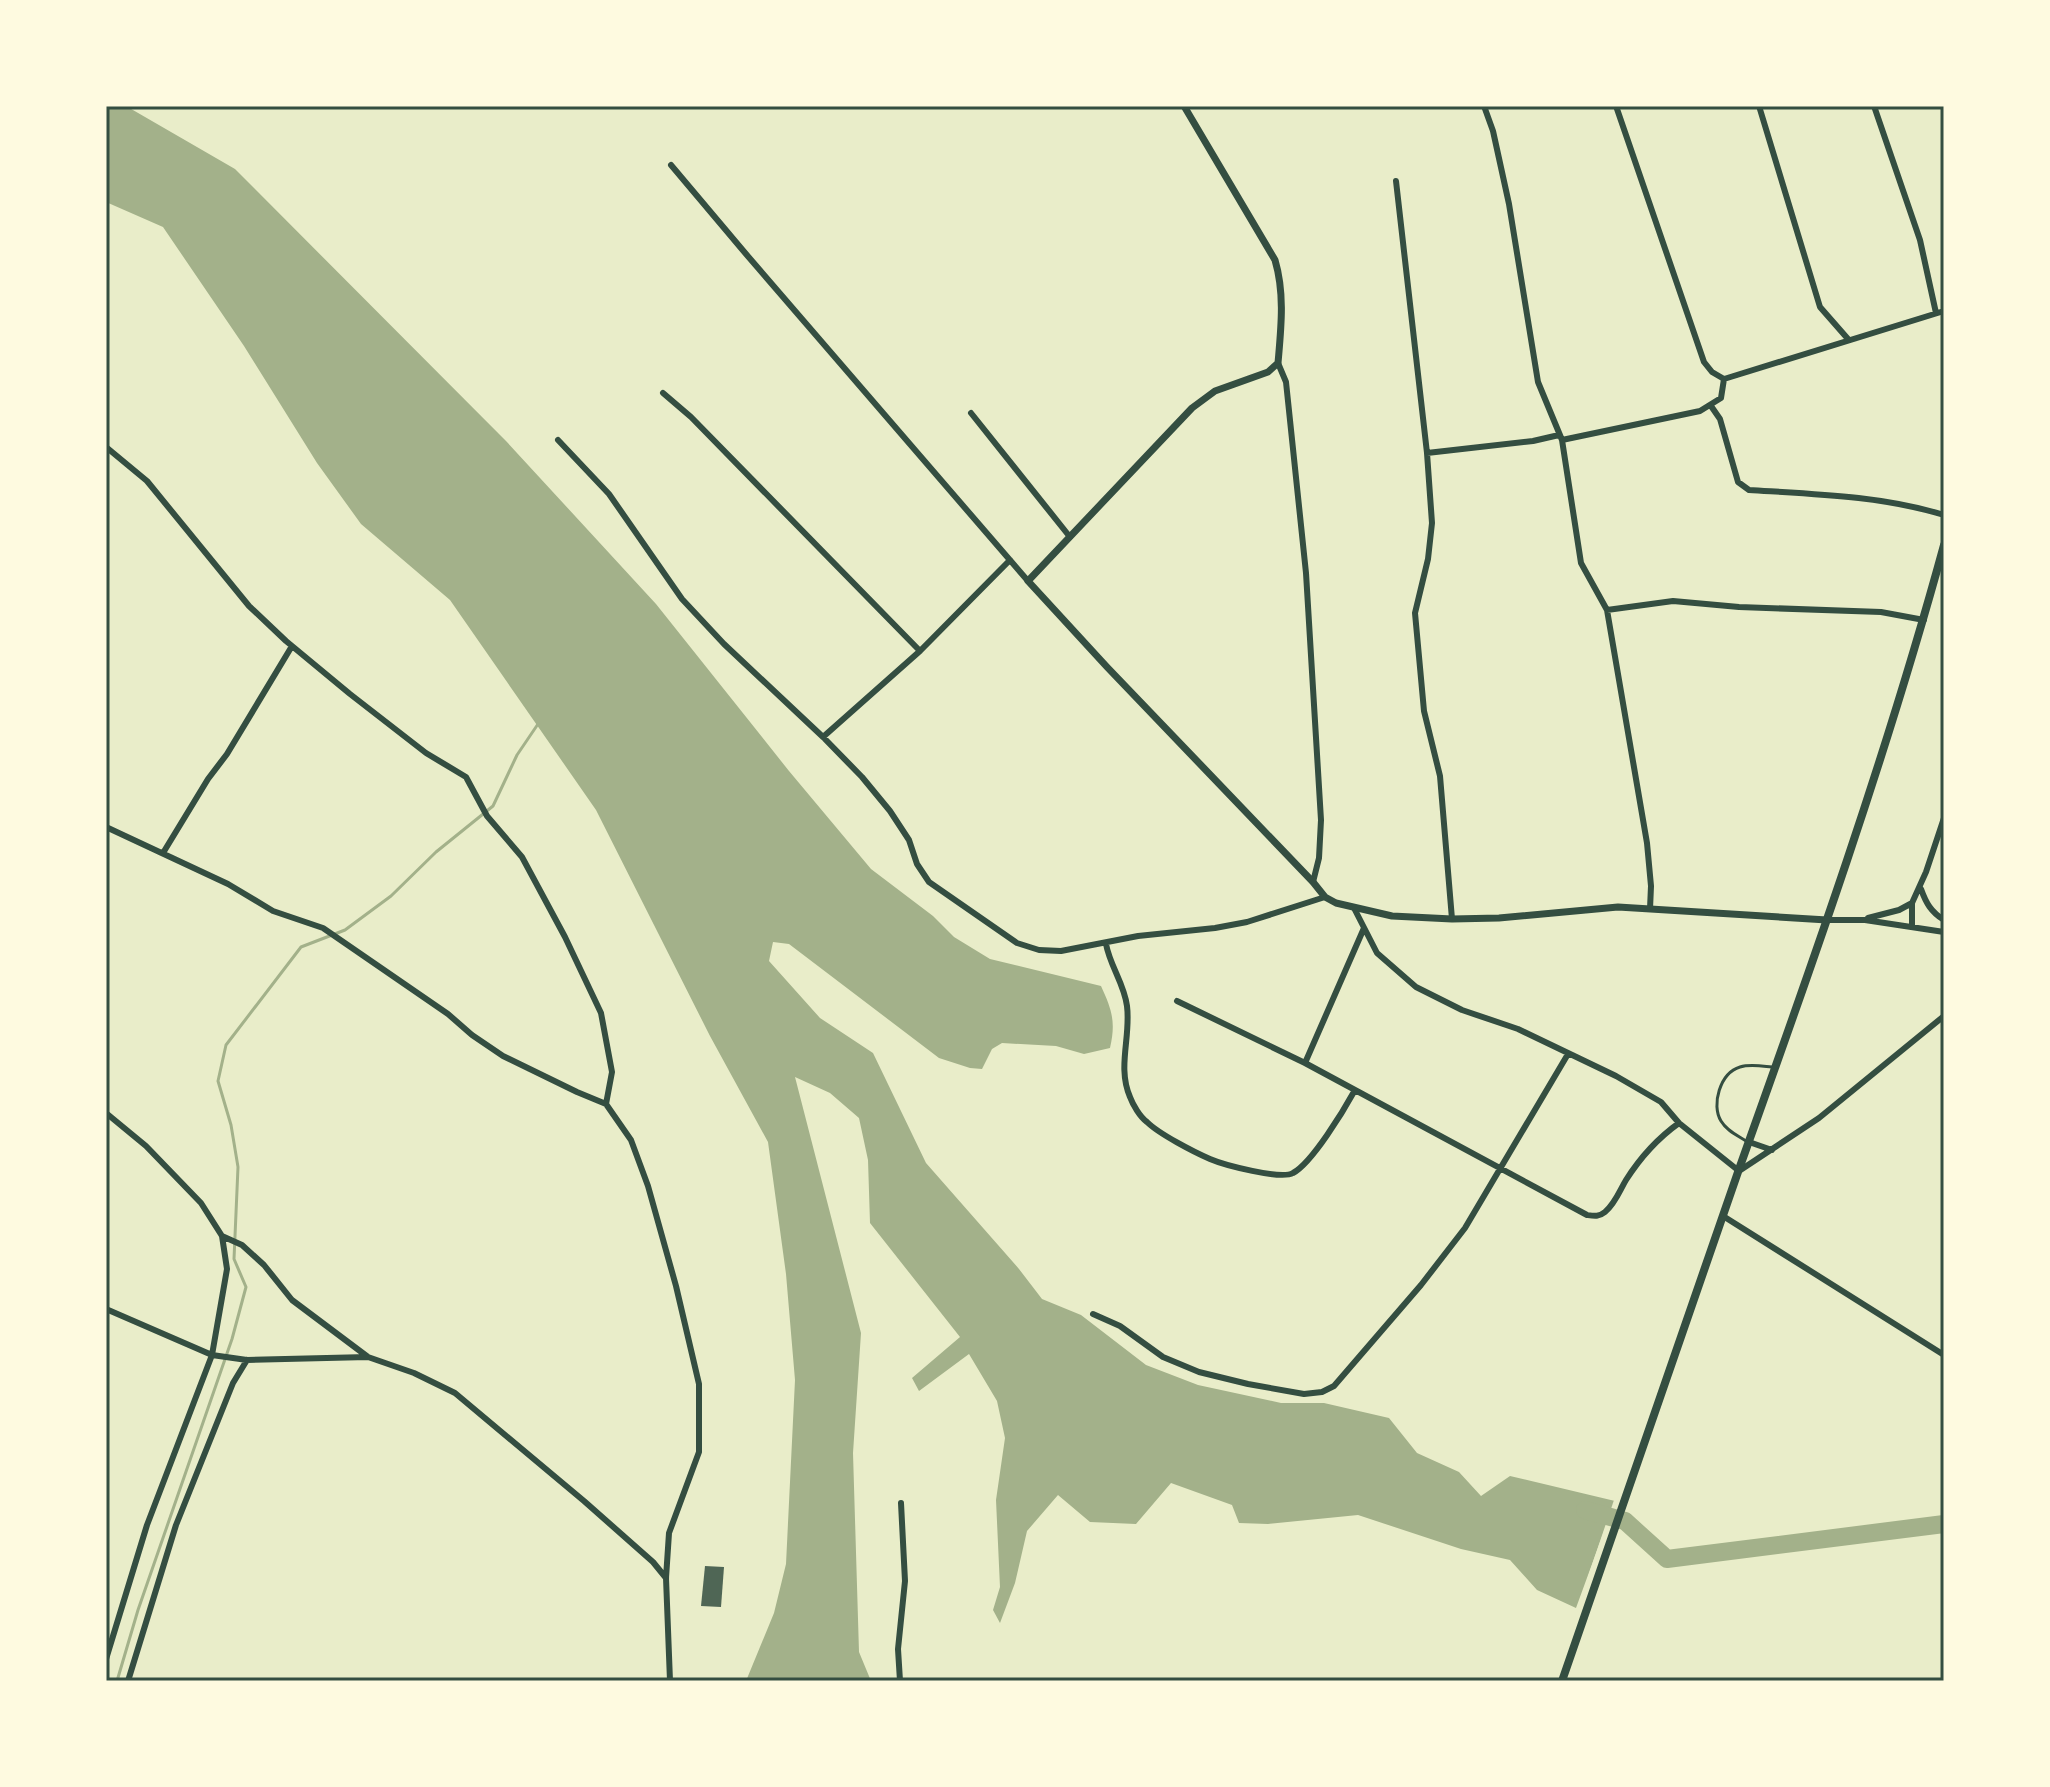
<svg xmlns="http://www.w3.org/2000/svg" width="2050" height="1787" font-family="Rubik,sans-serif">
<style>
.water{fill:#a3b18a}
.pier{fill:#e9edc9}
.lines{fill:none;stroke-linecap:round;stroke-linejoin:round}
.stream{stroke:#a3b18a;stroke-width:3}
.river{stroke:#a3b18a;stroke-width:18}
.building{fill:#4f6655}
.service{stroke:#344e41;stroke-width:3}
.minor{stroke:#344e41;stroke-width:6}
.tertiary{stroke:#344e41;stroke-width:7}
.secondary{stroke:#344e41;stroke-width:8}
.neatline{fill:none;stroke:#344e41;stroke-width:3}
</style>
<rect width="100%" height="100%" fill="#e9edc9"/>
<!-- water -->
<path class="water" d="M106,106H126L235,169L506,441L656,604L789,771L871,869L933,916L954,937L990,959L1101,986C1112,1010 1116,1022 1110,1048L1084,1054L1056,1046L1002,1043L992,1049L982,1069L970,1068L939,1058L789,944L773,942L769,961L820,1018L873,1053L926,1163L1019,1269L1042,1299L1081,1315L1146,1365L1198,1385L1281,1403H1324L1389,1418L1417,1453L1459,1472L1481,1496L1510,1476L1615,1501L1576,1608L1537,1590L1510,1560L1461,1549L1358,1515L1268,1524L1239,1523L1232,1505L1171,1483L1136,1524L1090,1522L1058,1495L1027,1531L1015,1583L1000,1623L993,1610L1000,1587L996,1500L1005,1438L997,1401L969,1354L919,1391L912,1378L960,1337L870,1223L868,1160L859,1118L830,1093L795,1077L861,1333L853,1453L859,1652L871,1681H746L774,1613L786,1564L795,1380L786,1274L768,1142L710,1036L596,810L450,600L361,524L317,463L244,346L163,227L106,202Z"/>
<!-- pier -->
<path class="pier" d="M1615,1497L1618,1499L1619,1502L1580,1609L1576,1612Z"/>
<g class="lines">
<!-- stream -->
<path class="stream" d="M117,1681L138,1610L232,1339L246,1287L234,1259L238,1167L231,1125L218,1081L226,1045L301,947L345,930L391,896L436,852L493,806L517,755L538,724"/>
<!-- river -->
<path class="river" d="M1585,1510L1625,1521L1667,1559L1944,1524"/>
</g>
<!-- building -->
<path class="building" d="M705,1566L724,1567L721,1607L701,1606Z"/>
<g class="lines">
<!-- service -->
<path class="service" d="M1746,1141C1737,1135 1727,1131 1721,1121C1711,1105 1720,1073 1740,1067C1750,1064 1761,1066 1772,1067"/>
<!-- minor -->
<path class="minor" d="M1484,106L1493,131L1509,204L1538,382L1562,440L1581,563L1607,610L1647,843L1651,886L1650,909
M1616,106L1704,362L1712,372L1724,379
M1759,106L1820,307L1848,339
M1874,106L1920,240L1936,313
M671,165L746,254L1028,581
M1396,181L1427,453L1432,523L1428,559L1415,613L1424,711L1440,776L1452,919
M1278,363L1286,382L1306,573L1321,820L1319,858L1313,882
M663,393L691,417L920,651
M1711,406L1720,419L1738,482L1749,490C1814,494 1882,496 1944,515
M971,413L1070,537
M558,440L609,494L682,599L724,644L823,737L862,777L890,811L909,840L917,864L929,882L1017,943L1039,950L1061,951L1138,936L1215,928L1247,922L1325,897
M1562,440L1700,411L1721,398L1724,379L1944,311
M106,447L147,481L249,606L286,641L350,694L426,753L466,777L487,816L522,857L565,937L601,1013L612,1072L606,1104
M1427,453L1533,441L1559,435
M1607,610L1673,601L1739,607L1881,612L1924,620
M823,737L920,651L1010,560
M106,827L228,884L273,911L323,928L448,1014L472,1035L503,1056L577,1092L606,1104L631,1140L648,1186L676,1286L699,1384V1452L669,1533L666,1578L670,1681
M163,853L208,779L227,754L292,646
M1921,889C1926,903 1931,912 1944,920
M1912,903L1926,872L1944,818
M1354,908L1377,953L1416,987L1462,1010L1518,1029L1616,1076L1661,1102L1679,1123L1739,1171L1819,1118L1944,1016
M1868,918L1899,910L1912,903V927
M1827,920H1865L1944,932
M1106,944C1110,966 1124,983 1127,1006C1131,1037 1117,1067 1130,1097C1133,1105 1140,1117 1147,1122C1159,1134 1194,1152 1210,1159C1224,1165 1281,1180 1293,1173C1312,1163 1344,1110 1355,1090
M1177,1001L1305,1063L1587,1215C1594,1216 1599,1217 1605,1212C1615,1204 1620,1190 1626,1180C1640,1158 1658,1138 1679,1123
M1305,1063L1364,928
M106,1113L146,1146L201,1203L222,1236L242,1245L264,1265L292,1300L368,1357L414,1373L455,1393L584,1501L653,1562L666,1578
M1749,1142L1772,1150
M1723,1216L1944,1355
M106,1309L212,1355L247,1360L368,1357
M1093,1314L1120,1326L1163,1357L1199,1372L1248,1384L1304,1394L1322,1392L1334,1386L1421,1285L1465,1228L1568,1054
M106,1659L147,1525L212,1355L227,1269L222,1236
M128,1681L176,1525L233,1383L247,1360
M900,1681L898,1649L905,1581L901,1503"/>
<!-- tertiary -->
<path class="tertiary" d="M1184,106L1275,260C1285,294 1281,328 1278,363L1268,372L1215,391L1192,408L1028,581L1107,667L1313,882L1325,897L1336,903L1392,916L1452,919L1499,918L1618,907L1827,920"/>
<!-- secondary -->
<path class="secondary" d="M1562,1681C1620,1511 1678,1341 1738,1172C1812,965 1886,757 1944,545"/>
</g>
<!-- border -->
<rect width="2050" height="1787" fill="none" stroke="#fefae0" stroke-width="216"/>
<rect x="108" y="108" width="1834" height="1571" class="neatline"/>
</svg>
